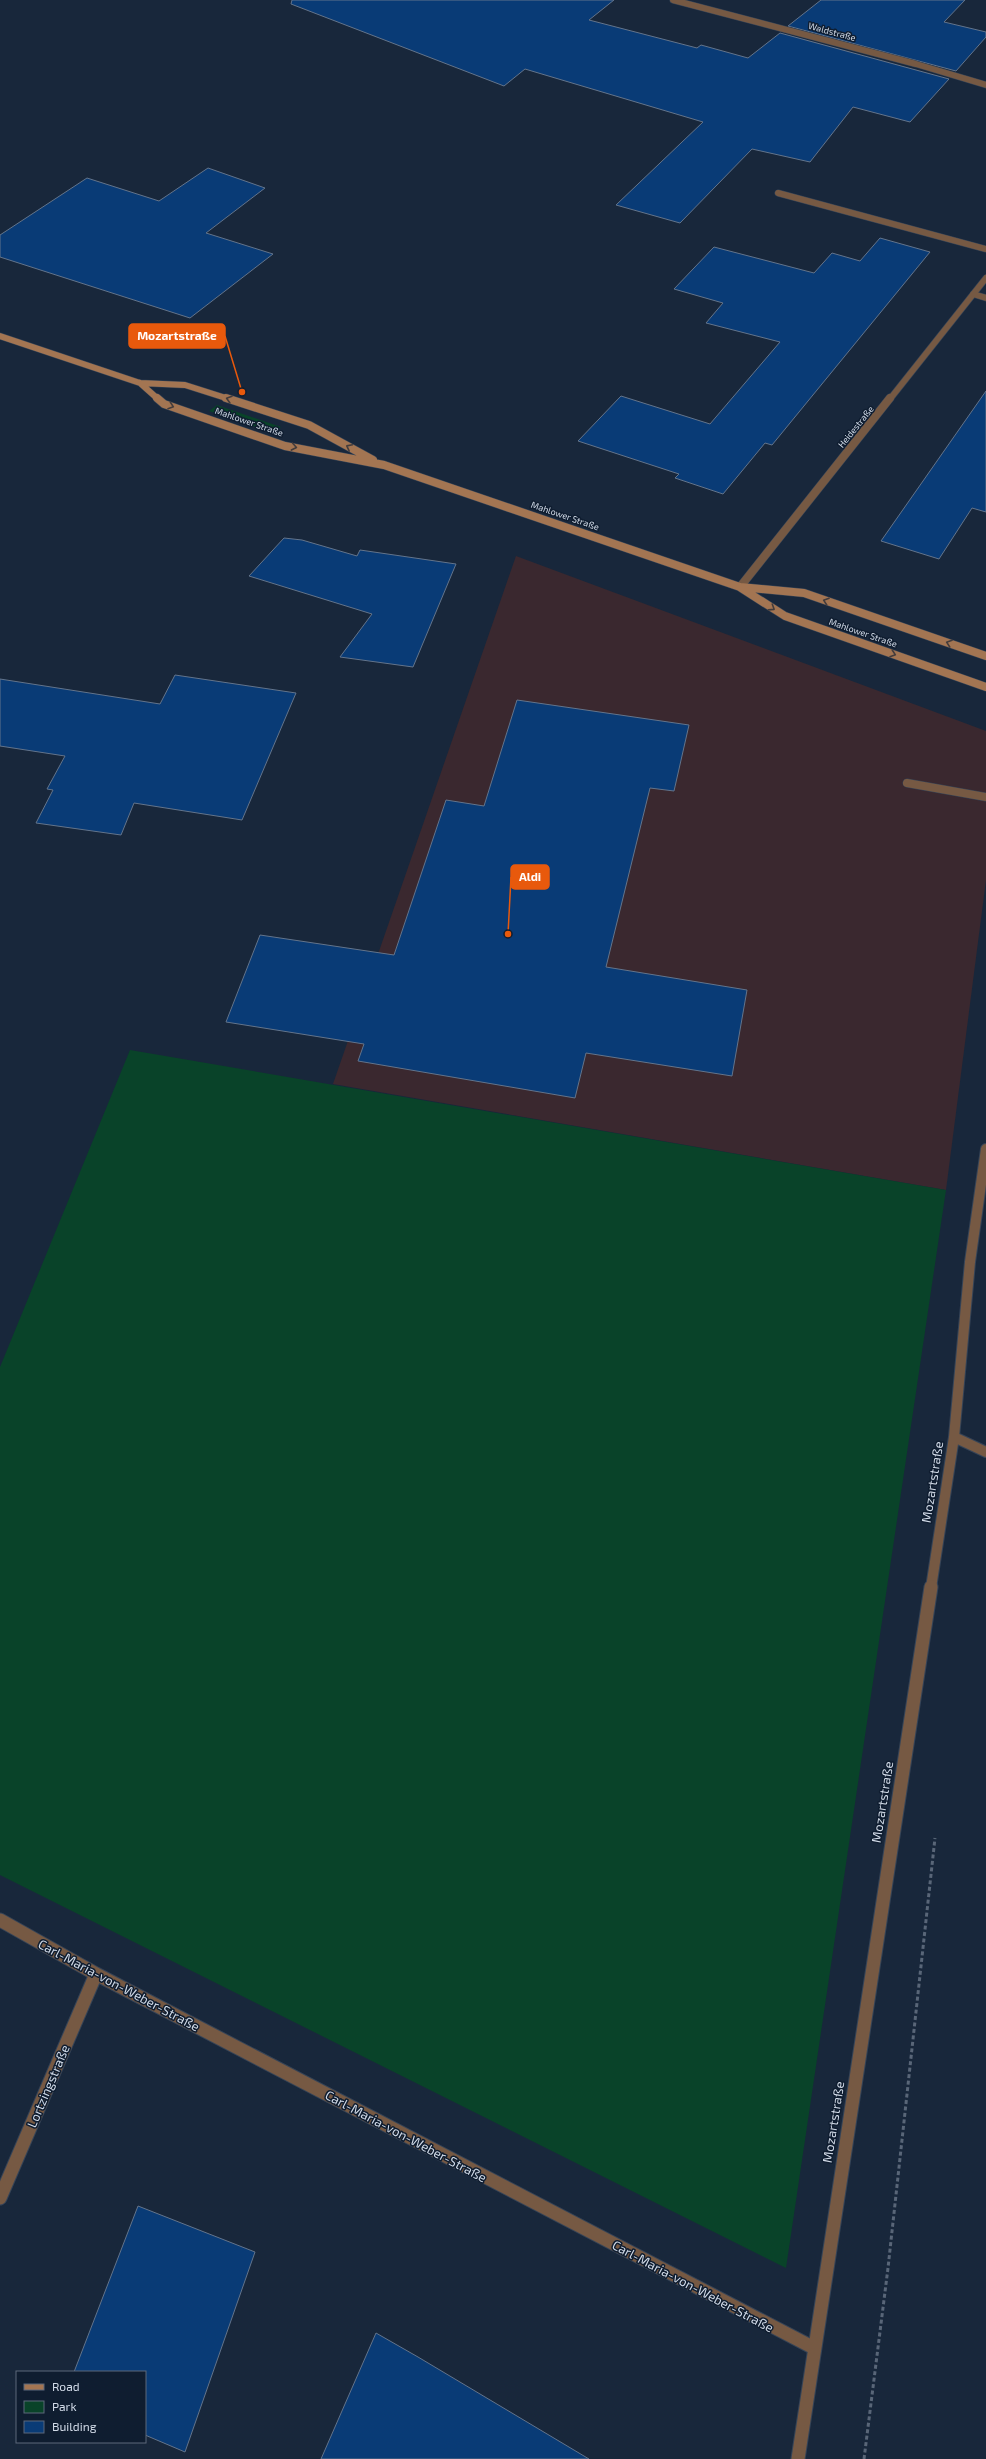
<svg xmlns="http://www.w3.org/2000/svg" width="986" height="2459" font-family="'Exo 2',sans-serif">
<style>
.commercial{fill:#3a282f}
.green{fill:#094329}
.building{fill:#093b76;stroke:#63748b}
.lines{fill:none;stroke-linecap:round;stroke-linejoin:round}
.service-far1-casing{stroke:#364457;stroke-width:7}
.service-casing{stroke:#364457;stroke-width:9}
.minor-far3-casing{stroke:#364457;stroke-width:7}
.minor-far2-casing{stroke:#364457;stroke-width:9}
.minor-far1-casing{stroke:#364457;stroke-width:12}
.minor-casing{stroke:#364457;stroke-width:15}
.secondary-far1-casing{stroke:#364457;stroke-width:7}
.secondary-casing{stroke:#364457;stroke-width:9}
.path{stroke:#596678;stroke-width:3;stroke-dasharray:4 2.5;stroke-linecap:butt}
.service-far1{stroke:#765943;stroke-width:6}
.service{stroke:#765943;stroke-width:8}
.minor-far3{stroke:#765943;stroke-width:6}
.minor-far2{stroke:#765943;stroke-width:8}
.minor-far1{stroke:#765943;stroke-width:10}
.minor{stroke:#765943;stroke-width:13}
.secondary-far1{stroke:#a37552;stroke-width:6}
.secondary{stroke:#a37552;stroke-width:8}
.oneway{stroke:#433c3c}
.labels{text-anchor:middle;stroke-width:3;stroke-linejoin:round;paint-order:stroke}
.far-street-label{font-size:9px;fill:#d2dbe8;stroke:#0f1d30}
.near-street-label{font-size:13px;fill:#d2dbe8;stroke:#0f1d30}
.leader{fill:none;stroke:#e8590c;stroke-width:1.5}
.callout-dot{fill:#e8590c;stroke:#0f1d30;stroke-width:1.5}
.callout{fill:#e8590c;stroke:#e8590c;stroke-width:1.5}
.callout-label{font-size:12px;text-anchor:middle;font-weight:bold;fill:#fff}
</style>
<rect width="100%" height="100%" fill="#18273b"/>
<!-- commercial -->
<path class="commercial" d="M516,556L986,731V880L946,1190L333,1084Z"/>
<!-- green -->
<path class="green" d="M217,405L281,427L274,433L209,411Z
M130,1050L946,1190L786,2268L0,1875V1367Z"/>
<!-- building -->
<path class="building" d="M292,0H614L589,20L697,48L701,45L748,58L780,33L949,79L910,122L853,107L810,162L752,149L680,223L616,205L703,122L525,69L504,86L291,4Z
M821,0H965L944,22L986,32V37L956,71L788,26Z
M208,168L265,188L206,233L273,254L190,318L0,257V235L87,178L159,201Z
M880,238L930,252L772,445L765,443L723,494L675,478L679,474L578,441L621,396L710,424L780,342L706,323L723,303L674,289L714,247L814,273L832,253L860,261Z
M986,391V512L972,508L939,559L881,541Z
M284,538L302,540L357,556L360,550L456,564L413,667L340,657L372,614L249,576Z
M175,675L296,693L242,820L134,803L121,835L36,823L53,790L47,789L65,756L0,746V679L160,704Z
M517,700L689,725L674,791L650,788L606,967L747,990L732,1076L586,1053L575,1098L358,1061L364,1044L226,1022L260,935L394,955L446,800L484,806Z
M138,2206L255,2252L185,2452L145,2435V2372H74Z
M376,2333L418,2357L589,2459H321Z"/>
<g class="lines">
<!-- service-far1 casing -->
<g class="service-far1-casing">
<path id="service-far1" d="M778,193L986,249"/>
</g>
<!-- service casing -->
<g class="service-casing">
<path id="service" d="M907,783L986,797"/>
</g>
<!-- minor-far3 casing -->
<g class="minor-far3-casing">
<path id="minor-far3" d="M673,0L916,64L986,85
M973,294L986,298
M890,399L986,278"/>
</g>
<!-- minor-far2 casing -->
<g class="minor-far2-casing">
<path id="minor-far2" d="M740,587L890,398"/>
</g>
<!-- minor-far1 casing -->
<g class="minor-far1-casing">
<path id="minor-far1" d="M954,1437L986,1452
M931,1588L954,1437L970,1262L986,1149"/>
</g>
<!-- minor casing -->
<g class="minor-casing">
<path id="minor" d="M0,1920L96,1974L814,2348
M0,2198L96,1974
M798,2459L931,1587"/>
</g>
<!-- secondary-far1 casing -->
<g class="secondary-far1-casing">
<path id="secondary-far1" d="M0,336L140,383L185,385L229,399
M140,383L158,399"/>
</g>
<!-- secondary casing -->
<g class="secondary-casing">
<path id="secondary" d="M157,398L164,404L285,446L384,465L740,587L804,593L986,656
M226,398L309,425L373,460
M741,588L785,616L986,687"/>
</g>
<!-- path -->
<path class="path" d="M864,2459L888,2268L935,1838"/>
<!-- service-far1 -->
<use href="#service-far1" class="service-far1"/>
<!-- service -->
<use href="#service" class="service"/>
<!-- minor-far3 -->
<use href="#minor-far3" class="minor-far3"/>
<!-- minor-far2 -->
<use href="#minor-far2" class="minor-far2"/>
<!-- minor-far1 -->
<use href="#minor-far1" class="minor-far1"/>
<!-- minor -->
<use href="#minor" class="minor"/>
<!-- secondary-far1 -->
<use href="#secondary-far1" class="secondary-far1"/>
<!-- secondary -->
<use href="#secondary" class="secondary"/>
</g>
<!-- one-way arrows -->
<defs><path id="oneway-chevron" d="M-2-3.5L2.5 0L-2 3.5" fill="none" stroke-width="1.6" stroke-linecap="round" stroke-linejoin="round"/></defs>
<g class="oneway">
<use href="#oneway-chevron" transform="translate(229 399) rotate(-163)"/>
<use href="#oneway-chevron" transform="translate(171 406) rotate(19)"/>
<use href="#oneway-chevron" transform="translate(294 447) rotate(11)"/>
<use href="#oneway-chevron" transform="translate(349 447) rotate(-153)"/>
<use href="#oneway-chevron" transform="translate(826 601) rotate(-161)"/>
<use href="#oneway-chevron" transform="translate(772 608) rotate(33)"/>
<use href="#oneway-chevron" transform="translate(949 643) rotate(-161)"/>
<use href="#oneway-chevron" transform="translate(893 654) rotate(19)"/>
</g>
<g class="labels">
<!-- far-street labels -->
<g class="far-street-label">
<text transform="translate(832 32) rotate(15)" y="3">Waldstraße</text>
<text transform="translate(249 422) rotate(19)" y="3">Mahlower Straße</text>
<text transform="translate(856 427) rotate(-51)" y="3">Heidestraße</text>
<text transform="translate(565 516) rotate(19)" y="3">Mahlower Straße</text>
<text transform="translate(863 633) rotate(19)" y="3">Mahlower Straße</text>
</g>
<!-- near-street labels -->
<g class="near-street-label">
<text transform="translate(932 1482) rotate(-81)" y="5">Mozartstraße</text>
<text transform="translate(882 1802) rotate(-81)" y="5">Mozartstraße</text>
<text transform="translate(119 1985) rotate(28)" y="5">Carl-Maria-von-Weber-Straße</text>
<text transform="translate(48 2086) rotate(-67)" y="5">Lortzingstraße</text>
<text transform="translate(833 2122) rotate(-81)" y="5">Mozartstraße</text>
<text transform="translate(406 2136) rotate(28)" y="5">Carl-Maria-von-Weber-Straße</text>
<text transform="translate(693 2286) rotate(28)" y="5">Carl-Maria-von-Weber-Straße</text>
</g>
</g>
<!-- callouts -->
<path class="leader" d="M242 392L225 336M508 934L511 877"/>
<g class="callout-dot">
<circle cx="242" cy="392" r="4"/>
<circle cx="508" cy="934" r="4"/>
</g>
<g class="callout">
<rect x="129" y="324" width="96" height="24" rx="4"/>
<rect x="511" y="865" width="38" height="24" rx="4"/>
</g>
<g class="callout-label">
<text x="177" y="340">Mozartstraße</text>
<text x="530" y="881">Aldi</text>
</g>
<!-- legend -->
<rect x="16" y="2371" width="130" height="72" fill="#0f1d30" stroke="#5d697a"/>
<rect x="24" y="2384" width="20" height="6" fill="#a37552" stroke="#5d697a"/>
<text x="52" y="2391" font-size="12" fill="#d2dbe8">Road</text>
<rect x="24" y="2401" width="20" height="12" fill="#094329" stroke="#5d697a"/>
<text x="52" y="2411" font-size="12" fill="#d2dbe8">Park</text>
<rect x="24" y="2421" width="20" height="12" fill="#093b76" stroke="#5d697a"/>
<text x="52" y="2431" font-size="12" fill="#d2dbe8">Building</text>
</svg>
